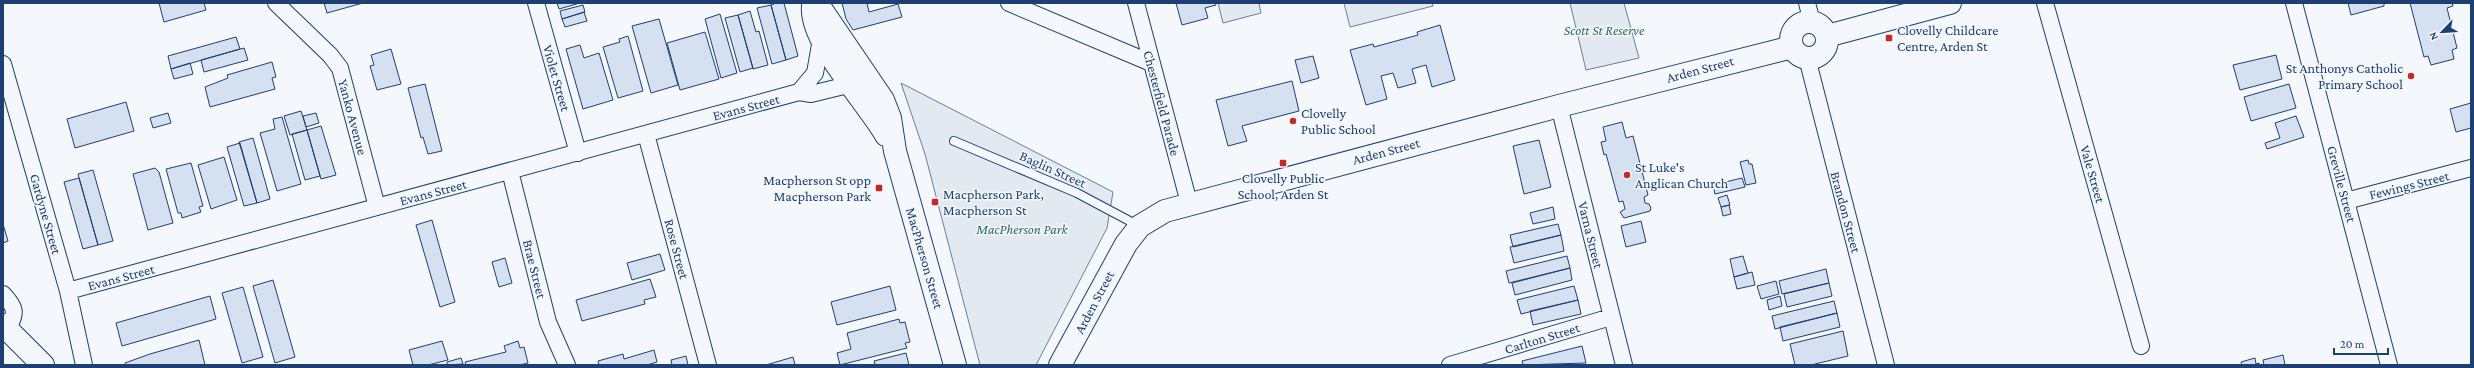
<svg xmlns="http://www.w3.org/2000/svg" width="2474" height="368" font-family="'Crimson Pro',serif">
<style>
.green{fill:#e3e9f0;stroke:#687fa3}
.building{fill:#d5e0f0;stroke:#1d3f73}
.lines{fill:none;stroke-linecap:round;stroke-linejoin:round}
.lane-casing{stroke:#1d3f73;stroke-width:10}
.street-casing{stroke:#1d3f73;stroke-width:18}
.secondary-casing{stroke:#1d3f73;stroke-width:24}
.lane{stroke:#f4f7fb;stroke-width:8}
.street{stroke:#f4f7fb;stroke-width:16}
.secondary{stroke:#f4f7fb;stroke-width:22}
.poi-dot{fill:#c62828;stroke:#f4f7fb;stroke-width:1.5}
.labels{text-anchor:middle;stroke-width:3;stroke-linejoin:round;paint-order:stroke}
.park-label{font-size:14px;font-style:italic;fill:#2c6c60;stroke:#f4f7fb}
.poi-label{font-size:14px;fill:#1d3f73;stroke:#f4f7fb;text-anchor:start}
.street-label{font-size:14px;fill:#1d3f73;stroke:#f4f7fb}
</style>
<rect width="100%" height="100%" fill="#f4f7fb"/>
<!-- green -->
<path class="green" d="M1218,3H1259L1261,13L1223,23Z
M1344,3H1432L1433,6L1350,27Z
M1570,3H1624L1639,58L1586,70Z
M901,83L1113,192L1107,228L1036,365H980L925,154Z"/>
<!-- building -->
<path class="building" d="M159,3H204L206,10L164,22Z
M324,3H363L327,13Z
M557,3H580L559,9Z
M776,3H784L798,56L786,60L771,5Z
M842,3H867L869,12L898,4L902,17L853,30L846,19Z
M1176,3H1215L1216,5L1205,8L1208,18L1182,25Z
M2348,3H2384V6L2351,15Z
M2410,3H2452L2453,6L2447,8L2457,48L2452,50L2454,59L2431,65L2428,56L2424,57Z
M583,5L585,12L562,19L560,11Z
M771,5L786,60L772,64L757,8Z
M750,11L756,32L759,31L768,65L753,69L738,15Z
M584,12L587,21L565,27L562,19Z
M720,14L737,73L721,78L705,19Z
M738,15L753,68L740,72L725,18Z
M659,19L678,85L651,93L632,26Z
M1440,25L1455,80L1432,87L1426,65L1412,69L1416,83L1398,88L1393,73L1381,76L1387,99L1366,105L1350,50L1373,44L1374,47L1418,35L1417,32Z
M705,32L719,79L680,90L667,43Z
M628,36L643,91L618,98L603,47L620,42L619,39Z
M236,37L240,49L171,69L168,56Z
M580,45L584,58L599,53L613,100L583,109L566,49Z
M244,48L248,60L204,72L201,60Z
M391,49L401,84L377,90L370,66L374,65L371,55Z
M2276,55L2282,79L2240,90L2233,65Z
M1313,56L1319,78L1301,83L1295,60Z
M272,62L276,77L272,78L275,89L210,107L205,87L228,78L227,75Z
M190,63L193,74L174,79L171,69Z
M1292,81L1299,111L1242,126L1247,141L1228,146L1216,100Z
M425,84L442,151L428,154L423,137L421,138L408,88Z
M2289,84L2296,108L2251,121L2244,97Z
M126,102L134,131L75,148L67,119Z
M2471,103V128L2456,132L2450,109Z
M301,111L307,130L290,135L284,116Z
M168,113L171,123L153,128L150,118Z
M316,113L319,123L306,127L303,116Z
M2296,116L2304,137L2267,149L2265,143L2280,138L2275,123Z
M282,117L301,184L277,191L260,133L275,129L273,119Z
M1622,122L1626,138L1633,136L1648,195L1644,197L1645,203L1649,204L1651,208L1650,211L1624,218L1620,212L1625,209L1623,201L1619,202L1606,154L1604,155L1601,142L1606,141L1603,127Z
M321,126L336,175L321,179L307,130Z
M307,130L320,176L305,180L292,134Z
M253,138L270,199L257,203L239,142Z
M1539,140L1551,187L1524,194L1513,146Z
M240,143L257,203L244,206L227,147Z
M224,157L237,200L211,209L198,165Z
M1748,160L1749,164H1752L1756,183L1746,185L1740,162Z
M191,163L203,206L199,207L201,212L182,218L181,213H178L166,169Z
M155,168L159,172L173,223L148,230L133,174Z
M93,170L113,241L98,245L78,174Z
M79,178L98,245L83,249L64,182Z
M1742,178L1745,187L1715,194L1713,185Z
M1727,195L1730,205L1721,207L1718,198Z
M1729,205L1731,214L1723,216L1721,207Z
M1553,207L1555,219L1533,224L1530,213Z
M432,220L455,302L440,307L416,225Z
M1641,221L1646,242L1626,247L1621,226Z
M3,224L8,241L3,243Z
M1558,224L1561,235L1513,247L1510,235Z
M1561,235L1564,251L1514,263L1510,247Z
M660,254L665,270L632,280L627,263Z
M1567,256L1570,268L1509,283L1506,271Z
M1743,256L1748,273L1734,277L1730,259Z
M505,258L512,283L499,287L492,262Z
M1570,268L1572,280L1515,295L1512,283Z
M1826,269L1829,283L1782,294L1779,281Z
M1752,272L1755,285L1737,289L1734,277Z
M650,279L656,297L644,300L645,304L582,321L576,300Z
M273,280L295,357L275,363L253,286Z
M1776,281L1779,294L1761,299L1757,286Z
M1829,283L1832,296L1787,307L1784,294Z
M890,286L896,310L837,325L831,302Z
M1574,286L1578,300L1521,314L1517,300Z
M243,287L263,357L242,363L222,293Z
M210,296L216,319L122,346L116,323Z
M1780,296L1782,306L1769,310L1767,300Z
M1578,300L1581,314L1533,325L1530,311Z
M1834,301L1837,313L1775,329L1772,316Z
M1837,313L1840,327L1783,341L1780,327Z
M899,319L900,323L905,322L910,342L905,343L907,348L840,365L837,353L851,349L847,333Z
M1843,331L1848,356L1811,365H1795L1790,344Z
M199,340L205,365H125V363L150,354Z
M442,341L448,360L428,365H413L409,350Z
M518,341L520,348L524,347L528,363L520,365H466L465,362L506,352L504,346Z
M1582,346L1586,363L1523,365L1522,361Z
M654,350L657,362L647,365H599L598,361L623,354L624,359Z
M906,353L909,365H871L875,364L874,361Z
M2283,355L2285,365H2264L2263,360Z
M686,356L688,365H672L671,360Z
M793,357L795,365H766Z
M461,358L463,364L447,365V362Z
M2255,358L2256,364L2259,363V365H2242L2241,362Z"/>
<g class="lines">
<!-- lane casing -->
<g class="lane-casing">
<path id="lane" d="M954,141L1077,193L1139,226"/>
</g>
<!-- street casing -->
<g class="street-casing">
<path id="street" d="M276,3L330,55L340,68L377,207
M536,3L578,153
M1009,3L1151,63
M1136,3L1189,203
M1807,3L1812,22
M2045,3L2141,346
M2294,3L2389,365
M1807,58L1886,365
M3,64L68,291L84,365
M799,92L815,73L821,39
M1559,106L1624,365
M646,134L708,365
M510,171L548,322L567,365
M2346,201L2471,168
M68,291L799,92L811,94L852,84
M3,294C17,309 16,312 8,329
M1450,365L1611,317"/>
</g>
<!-- secondary casing -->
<g class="secondary-casing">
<path id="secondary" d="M817,3L883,100L890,118L895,151L955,365
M813,6C809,41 868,103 886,135
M1791 40a18 18 0 1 1 36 0a18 18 0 1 1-36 0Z
M1827,36L1950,3
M3,325L43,365
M1060,365L1126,244L1140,226L1165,211L1559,106L1792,47"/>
</g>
<!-- lane -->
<use href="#lane" class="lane"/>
<!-- street -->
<use href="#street" class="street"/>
<!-- secondary -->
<use href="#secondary" class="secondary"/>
</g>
<!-- markers -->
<g class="poi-dot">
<rect x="1885" y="34" width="8" height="8" rx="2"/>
<circle cx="2411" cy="76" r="4"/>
<circle cx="1293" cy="121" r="4"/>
<rect x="1279" y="159" width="8" height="8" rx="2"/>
<circle cx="1627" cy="175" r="4"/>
<rect x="875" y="184" width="8" height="8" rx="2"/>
<rect x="931" y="198" width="8" height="8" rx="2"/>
</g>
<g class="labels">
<!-- park labels -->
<g class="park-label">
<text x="1604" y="35">Scott St Reserve</text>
<text x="1022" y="234">MacPherson Park</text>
</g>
<!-- poi labels -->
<g class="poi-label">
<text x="1897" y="35">Clovelly Childcare<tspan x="1897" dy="16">Centre, Arden St</tspan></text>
<text x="2403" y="73" text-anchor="end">St Anthonys Catholic<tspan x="2403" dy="16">Primary School</tspan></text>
<text x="1301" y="118">Clovelly<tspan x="1301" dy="16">Public School</tspan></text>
<text x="1635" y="172">St Luke's<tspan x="1635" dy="16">Anglican Church</tspan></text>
<text x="1283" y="183" text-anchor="middle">Clovelly Public<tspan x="1283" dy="16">School, Arden St</tspan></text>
<text x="871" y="185" text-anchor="end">Macpherson St opp<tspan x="871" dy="16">Macpherson Park</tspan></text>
<text x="943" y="199">Macpherson Park,<tspan x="943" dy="16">Macpherson St</tspan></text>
</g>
<!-- street labels -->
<g class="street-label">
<text transform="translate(1700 69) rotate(-15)" y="5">Arden Street</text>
<text transform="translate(557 78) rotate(74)" y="5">Violet Street</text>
<text transform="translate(1162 103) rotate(75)" y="5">Chesterfield Parade</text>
<text transform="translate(746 107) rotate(-15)" y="5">Evans Street</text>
<text transform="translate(353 117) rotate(75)" y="5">Yanko Avenue</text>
<text transform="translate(1386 151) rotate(-15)" y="5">Arden Street</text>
<text transform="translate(1053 169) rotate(24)" y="5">Baglin Street</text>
<text transform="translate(2093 174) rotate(74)" y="5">Vale Street</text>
<text transform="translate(2342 184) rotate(75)" y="5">Greville Street</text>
<text transform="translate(2409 185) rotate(-14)" y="5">Fewings Street</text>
<text transform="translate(433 192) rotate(-15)" y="5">Evans Street</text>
<text transform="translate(1846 212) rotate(75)" y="5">Brandon Street</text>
<text transform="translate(46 214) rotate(74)" y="5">Gardyne Street</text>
<text transform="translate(1591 235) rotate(76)" y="5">Varna Street</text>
<text transform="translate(677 249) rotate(75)" y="5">Rose Street</text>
<text transform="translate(925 258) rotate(74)" y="5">MacPherson Street</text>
<text transform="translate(535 269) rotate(76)" y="5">Brae Street</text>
<text transform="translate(121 277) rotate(-15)" y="5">Evans Street</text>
<text transform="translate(1094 302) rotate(-62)" y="5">Arden Street</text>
<text transform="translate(1542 338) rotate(-17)" y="5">Carlton Street</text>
</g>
</g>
<!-- border -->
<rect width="2474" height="368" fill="none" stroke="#1d3f73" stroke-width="8"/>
<!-- north arrow -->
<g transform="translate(2442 32) rotate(245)" stroke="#f4f7fb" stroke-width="3" paint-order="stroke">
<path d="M0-3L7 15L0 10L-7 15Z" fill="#1d3f73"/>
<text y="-6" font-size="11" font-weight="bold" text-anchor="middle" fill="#1d3f73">N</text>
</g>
<!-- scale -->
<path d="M2334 348v6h54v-6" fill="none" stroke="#1d3f73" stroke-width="2"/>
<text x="2340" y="348" font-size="12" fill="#1d3f73" stroke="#f4f7fb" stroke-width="3" paint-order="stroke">20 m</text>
</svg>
